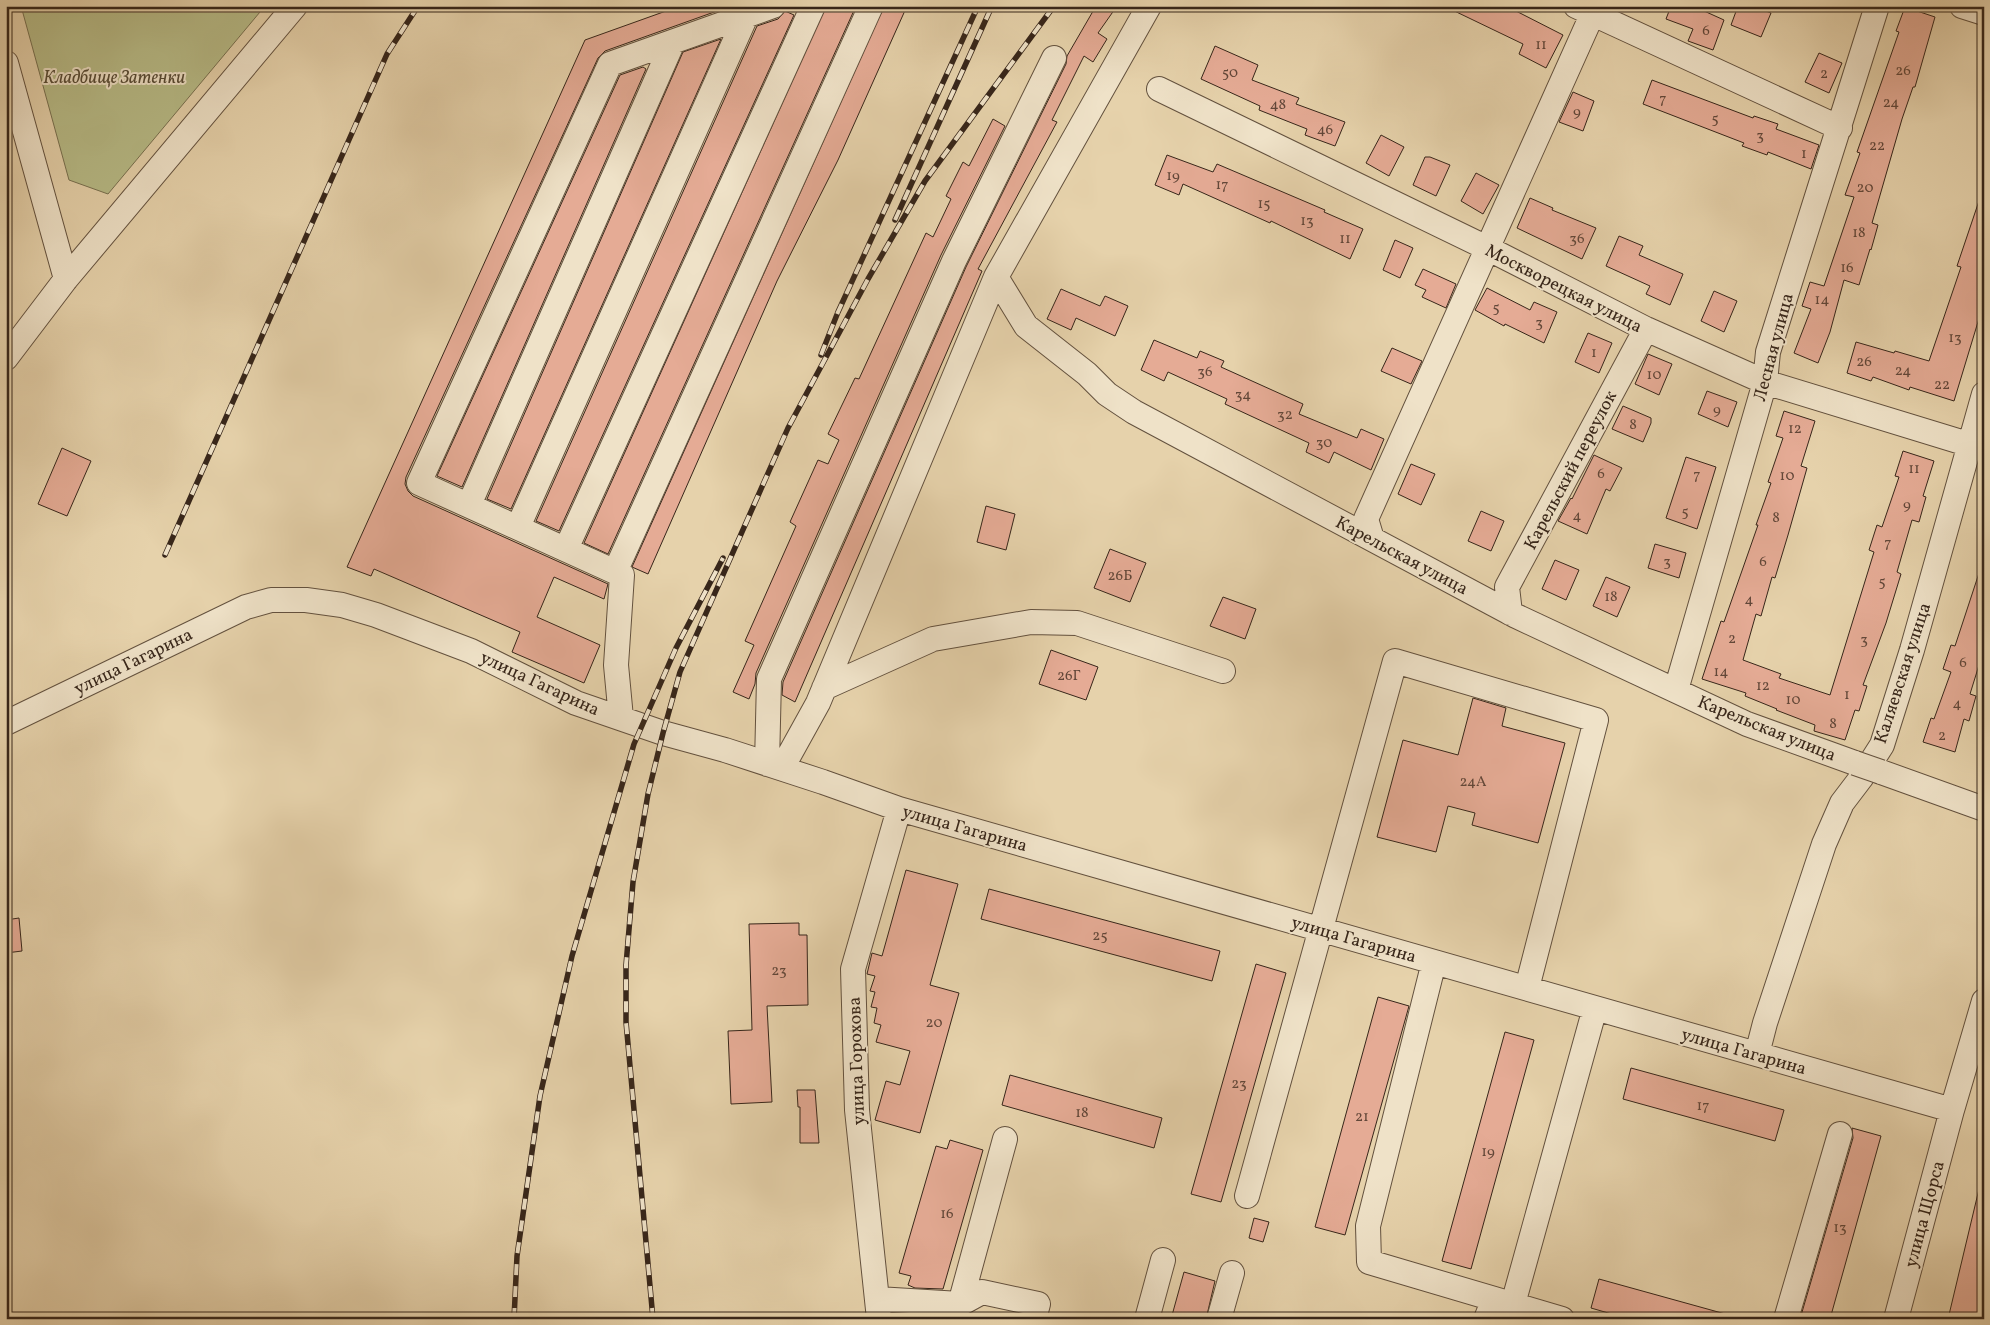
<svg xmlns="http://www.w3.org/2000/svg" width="1990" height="1325" font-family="Vollkorn,serif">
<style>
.green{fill:#b7bb87;stroke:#777050}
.building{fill:#e5ab95;stroke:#37261a}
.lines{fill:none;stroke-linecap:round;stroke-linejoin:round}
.minor-casing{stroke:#63513e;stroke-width:26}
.minor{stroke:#efe2c8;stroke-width:24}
.rail-casing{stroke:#37261a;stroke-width:5.5}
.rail{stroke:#efe2c8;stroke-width:4;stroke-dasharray:11;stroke-linecap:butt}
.minor-bridge-casing{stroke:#63513e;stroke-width:26;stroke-linecap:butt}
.minor-bridge{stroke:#efe2c8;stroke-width:24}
.labels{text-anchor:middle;stroke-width:4;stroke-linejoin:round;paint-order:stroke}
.number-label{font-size:15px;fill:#624739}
.park-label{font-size:18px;font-style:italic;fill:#574b35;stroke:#efe2c8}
.street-label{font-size:18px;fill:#37261a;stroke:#efe2c8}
</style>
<rect width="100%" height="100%" fill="#e6d2ab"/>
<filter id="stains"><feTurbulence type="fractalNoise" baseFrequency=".004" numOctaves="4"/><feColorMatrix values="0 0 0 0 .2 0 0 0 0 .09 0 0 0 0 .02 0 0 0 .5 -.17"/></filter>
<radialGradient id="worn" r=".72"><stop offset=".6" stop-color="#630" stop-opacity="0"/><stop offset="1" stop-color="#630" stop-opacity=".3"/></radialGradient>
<!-- green -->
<path class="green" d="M21,6H265L108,194L69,180Z"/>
<!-- building -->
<path class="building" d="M680,6H731L605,51L598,58L406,477L405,484L408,491L413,496L608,584L604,599L554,577L537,617L600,645L584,683L512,652L520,632L374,569L371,576L347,567L585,40Z
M826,6H856L608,554L584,543Z
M884,6H907L838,160L777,281L648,574L632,567Z
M1096,6H1117L1098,33L1107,39L1093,62L1084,56L1052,120L1057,122L978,269L982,271L795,702L782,695L783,682L966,267L1066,64L1067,56Z
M1444,6H1516L1514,10L1563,35L1546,68L1519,54L1523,44Z
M1671,6H1693L1724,20L1713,50L1688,41L1693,29L1666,19Z
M1738,6H1753L1771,13L1761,37L1731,25Z
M1905,7L1935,17L1915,87H1913L1902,119L1872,223L1878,225L1871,250L1870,249L1859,285L1844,280L1830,332L1818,363L1794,353L1811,309L1802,306L1810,282L1824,286L1854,197L1845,195L1860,153L1857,152L1899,32L1896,31Z
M785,11L794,15L559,531L536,521L757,26L778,19Z
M721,39L511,509L487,499L683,52Z
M1215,46L1258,65L1252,80L1299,98L1296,104L1345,122L1335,146L1305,135L1307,129L1259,110L1260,106L1201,79Z
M1819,53L1842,63L1829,93L1805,82Z
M643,67L646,69L462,487L437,476L620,75Z
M1652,80L1753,118L1754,116L1778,124L1776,129L1819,145L1811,169L1768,152L1767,155L1742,146L1744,143L1643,104Z
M1573,92L1594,101L1583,131L1559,122Z
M993,119L1005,126L941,255L756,673L755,684L749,699L733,692L754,645L745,641L796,526L790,522L818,460L828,464L839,440L828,434L855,378L859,379L926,233L933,237L951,199L946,196L963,162L969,166Z
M1381,135L1404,147L1389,176L1366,163Z
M1167,155L1213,172L1217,164L1325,210L1324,212L1363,229L1350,259L1271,221L1270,223L1183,184L1179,195L1155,185Z
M1425,157H1430L1450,165L1436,196L1413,185Z
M1476,173L1499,185L1483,214L1461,201Z
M1982,192L1984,193V302L1954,401L1910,387L1909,390L1873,377L1871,381L1847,373L1856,342L1894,353L1895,351L1929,361L1961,267L1957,266Z
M1530,198L1553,208L1552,210L1596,228L1582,259L1517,228Z
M1619,236L1643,246L1639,255L1683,274L1670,305L1646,294L1650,286L1606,266Z
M1395,240L1413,248L1400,278L1383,270Z
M1423,269L1456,284L1446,308L1422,297L1426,290L1415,285Z
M1487,288L1530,310L1534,302L1557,312L1544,343L1505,324L1504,326L1475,310Z
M1061,289L1100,306L1105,296L1128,306L1115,336L1076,318L1071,330L1047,319Z
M1714,291L1737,301L1724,332L1701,321Z
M1588,333L1612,343L1599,373L1575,362Z
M1154,340L1197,358L1200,351L1224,361L1221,367L1303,404L1299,414L1357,438L1361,429L1384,439L1371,470L1334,452L1329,463L1306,452L1309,443L1225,404L1227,399L1168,372L1164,381L1141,370Z
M1392,348L1422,361L1411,384L1381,371Z
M1648,354L1672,364L1659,395L1635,384Z
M1707,391L1737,402L1728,427L1698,414Z
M1623,406L1651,418V423L1643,442L1612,429Z
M1784,411L1815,421L1801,466L1807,468L1788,535L1775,578L1772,577L1761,616L1756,614L1743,660L1781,674L1779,678L1830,695L1874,552L1869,550L1877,525L1882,527L1899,477L1895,476L1903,451L1934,461L1923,496L1926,497L1919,522L1912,520L1897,572L1901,574L1886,623L1863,685L1867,686L1859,711L1855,710L1845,740L1814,731L1815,725L1776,710L1777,709L1745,696L1746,693L1702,679L1721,621L1724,622L1758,525H1756L1771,483L1768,482L1783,438L1776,436Z
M62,448L91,461L67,516L38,504Z
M1594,455L1622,468L1610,491L1606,489L1587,534L1558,521L1571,498L1572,499Z
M1686,457L1716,467L1697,529L1666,518Z
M1411,464L1435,474L1421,505L1398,494Z
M986,506L1015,514L1006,550L977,542Z
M1481,511L1504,521L1491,551L1468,541Z
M1655,544L1686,553L1679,578L1648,568Z
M1110,549L1146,563L1130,602L1094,588Z
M1555,560L1579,570L1566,600L1542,589Z
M1981,567L1984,568V649L1970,694L1976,696L1969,721L1964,719L1955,752L1923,742L1931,718L1934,719L1951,672L1943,669L1951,645L1955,646Z
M1606,577L1630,587L1617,617L1593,606Z
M1223,597L1256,609L1245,639L1210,626Z
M1051,650L1098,667L1086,700L1039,684Z
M1473,698L1506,708L1502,726L1565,743L1538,843L1472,825L1475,813L1448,806L1436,852L1377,837L1403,740L1458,755Z
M906,870L958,884L930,985L959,993L920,1133L875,1120L886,1081L900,1085L910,1051L876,1042L881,1025L874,1023L877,1008L871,1007L875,992L870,991L875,976L867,974L872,953L882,956Z
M989,889L1220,951L1212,981L981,919Z
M19,918L22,951L6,953V920Z
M799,923V935H807L808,1005L767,1006L772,1102L731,1104L728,1031L752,1030L749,924Z
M1256,964L1286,973L1221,1202L1191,1194Z
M1378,997L1409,1006L1345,1235L1315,1227Z
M1505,1032L1534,1040L1471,1269L1442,1261Z
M1631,1068L1784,1110L1775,1141L1623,1099Z
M1010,1075L1162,1118L1154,1148L1002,1105Z
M797,1090H815L819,1143H800V1107H798Z
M1852,1128L1881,1136L1830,1319H1800L1853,1138Z
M950,1140L983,1150L943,1289L915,1288L908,1285L911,1276L899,1273L936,1146L947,1149Z
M1979,1189L1984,1190V1319H1948Z
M1254,1218L1269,1222L1263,1242L1249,1238Z
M1184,1272L1215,1281L1206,1319H1171Z
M1599,1279L1729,1315L1728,1319H1629L1591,1308Z"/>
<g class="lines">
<!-- minor casing -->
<g class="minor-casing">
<path id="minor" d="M1576,6L1840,128
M1962,6L1984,13
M6,63L66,279
M1159,89L1487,248L1646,329L1765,382L1984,449
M996,277L1026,326L1087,374L1107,394L1134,412L1516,616L1747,724L1855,763
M6,358L66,279L295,6
M469,505L673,42
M518,527L746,16
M1372,539L1366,519L1596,6
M566,549L813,6
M615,572L871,6
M1510,613L1507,587L1646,329
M824,688L933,639L1031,622L1077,623L1223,671
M1676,690L1765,382L1768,352L1877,6
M621,718L616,665L622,575L419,483L610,64L773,6
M6,723L246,607L271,600H306L342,605L376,615L471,651L576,703L663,733L725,750L823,782L899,809L1952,1110
M767,764L769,679L954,261L1054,58
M782,768L818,703L996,277L1149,6
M1881,772L1984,809
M1434,962L1368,1226L1369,1262L1562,1319
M1757,1054L1765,1023L1824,844L1842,803L1861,778L1882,745L1912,650L1984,394
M1247,1196L1395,661L1596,720L1527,988
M877,1299L960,1304L1005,1139
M960,1304L982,1292L1038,1304L1034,1319
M1513,1304L1595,1008
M879,1319L857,1110L853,969L899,809
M1147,1319L1163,1260
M1219,1319L1232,1273
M1486,1319L1494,1299
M1786,1319L1840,1134
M1896,1319L1952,1110L1984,1001"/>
</g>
<!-- minor -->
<use href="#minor" class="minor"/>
<!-- rail casing -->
<g class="rail-casing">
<path id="rail" d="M895,220L992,6
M821,355L838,312L978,6
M165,555L387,54L418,6
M514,1319L517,1256L540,1096L572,956L634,744L676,648L723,558
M653,1319L626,1022V965L633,882L648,794L663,733L680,672L788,428L868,279L925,181L1054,6"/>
</g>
<!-- rail -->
<use href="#rail" class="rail"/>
<!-- minor-bridge casing -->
<g class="minor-bridge-casing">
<path id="minor-bridge" d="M1855,763L1881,772"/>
</g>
<!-- minor-bridge -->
<use href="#minor-bridge" class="minor-bridge"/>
</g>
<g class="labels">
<!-- number labels -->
<g class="number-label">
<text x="1706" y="35">6</text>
<text x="1541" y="49">11</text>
<text x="1903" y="75">26</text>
<text x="1230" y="77">50</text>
<text x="1824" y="78">2</text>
<text x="1663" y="103">7</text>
<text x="1891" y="107">24</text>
<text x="1278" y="109">48</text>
<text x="1577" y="116">9</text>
<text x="1715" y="123">5</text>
<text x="1325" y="134">46</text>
<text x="1760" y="140">3</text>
<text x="1877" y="150">22</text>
<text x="1804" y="158">1</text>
<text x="1173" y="180">19</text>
<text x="1222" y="189">17</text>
<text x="1865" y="192">20</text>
<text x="1264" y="208">15</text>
<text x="1307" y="225">13</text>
<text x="1859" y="237">18</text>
<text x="1345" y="243">11</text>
<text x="1577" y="243">36</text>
<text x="1847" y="272">16</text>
<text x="1822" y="304">14</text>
<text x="1496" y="312">5</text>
<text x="1539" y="327">3</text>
<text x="1955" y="342">13</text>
<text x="1594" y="357">1</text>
<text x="1864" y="366">26</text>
<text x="1903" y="375">24</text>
<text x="1205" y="376">36</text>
<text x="1654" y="379">10</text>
<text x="1942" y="389">22</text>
<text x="1243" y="399">34</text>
<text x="1717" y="414">9</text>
<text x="1285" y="419">32</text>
<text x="1633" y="429">8</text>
<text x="1795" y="433">12</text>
<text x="1324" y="447">30</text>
<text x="1914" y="473">11</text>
<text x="1601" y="478">6</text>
<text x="1697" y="479">7</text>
<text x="1787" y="480">10</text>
<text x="1907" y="509">9</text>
<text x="1685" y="516">5</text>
<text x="1577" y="520">4</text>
<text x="1776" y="522">8</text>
<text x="1888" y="547">7</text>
<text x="1667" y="566">3</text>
<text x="1763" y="566">6</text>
<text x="1120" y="580">26Б</text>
<text x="1882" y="586">5</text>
<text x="1611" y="601">18</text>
<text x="1749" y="604">4</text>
<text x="1732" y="643">2</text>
<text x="1864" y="644">3</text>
<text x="1963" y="667">6</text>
<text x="1721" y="676">14</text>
<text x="1069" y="680">26Г</text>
<text x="1763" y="690">12</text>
<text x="1847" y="699">1</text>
<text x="1793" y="704">10</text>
<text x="1957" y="708">4</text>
<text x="1833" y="728">8</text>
<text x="1942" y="740">2</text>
<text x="1473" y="786">24А</text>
<text x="1100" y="940">25</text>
<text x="779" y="975">23</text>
<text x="934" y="1027">20</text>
<text x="1239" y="1088">23</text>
<text x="1703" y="1110">17</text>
<text x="1082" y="1117">18</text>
<text x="1362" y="1121">21</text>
<text x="1488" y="1156">19</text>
<text x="947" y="1218">16</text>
<text x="1840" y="1232">13</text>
</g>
<!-- park labels -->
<g class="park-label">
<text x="114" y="83">Кладбище Затенки</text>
</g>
<!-- street labels -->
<g class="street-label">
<text transform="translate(1564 288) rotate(27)" y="6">Москворецкая улица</text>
<text transform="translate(1773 347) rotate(-75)" y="6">Лесная улица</text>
<text transform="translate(1570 470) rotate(-62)" y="6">Карельский переулок</text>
<text transform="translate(1402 555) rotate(28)" y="6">Карельская улица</text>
<text transform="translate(133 661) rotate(-26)" y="6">улица Гагарина</text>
<text transform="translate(1902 673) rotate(-72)" y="6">Каляевская улица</text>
<text transform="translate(540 683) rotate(25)" y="6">улица Гагарина</text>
<text transform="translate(1767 728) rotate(22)" y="6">Карельская улица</text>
<text transform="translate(965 828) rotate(16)" y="6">улица Гагарина</text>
<text transform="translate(1354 939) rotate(16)" y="6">улица Гагарина</text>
<text transform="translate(1744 1051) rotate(16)" y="6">улица Гагарина</text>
<text transform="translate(856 1061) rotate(-92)" y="6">улица Горохова</text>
<text transform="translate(1924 1214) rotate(-75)" y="6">улица Щорса</text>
</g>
</g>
<!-- margin -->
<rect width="1990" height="1325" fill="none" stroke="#e6d2ab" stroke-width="25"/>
<rect x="8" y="8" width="1975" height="1310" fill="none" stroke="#37261a" stroke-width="2.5"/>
<rect x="12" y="12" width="1965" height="1300" fill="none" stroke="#37261a"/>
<rect width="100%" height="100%" filter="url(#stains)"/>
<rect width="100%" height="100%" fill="url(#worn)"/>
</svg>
